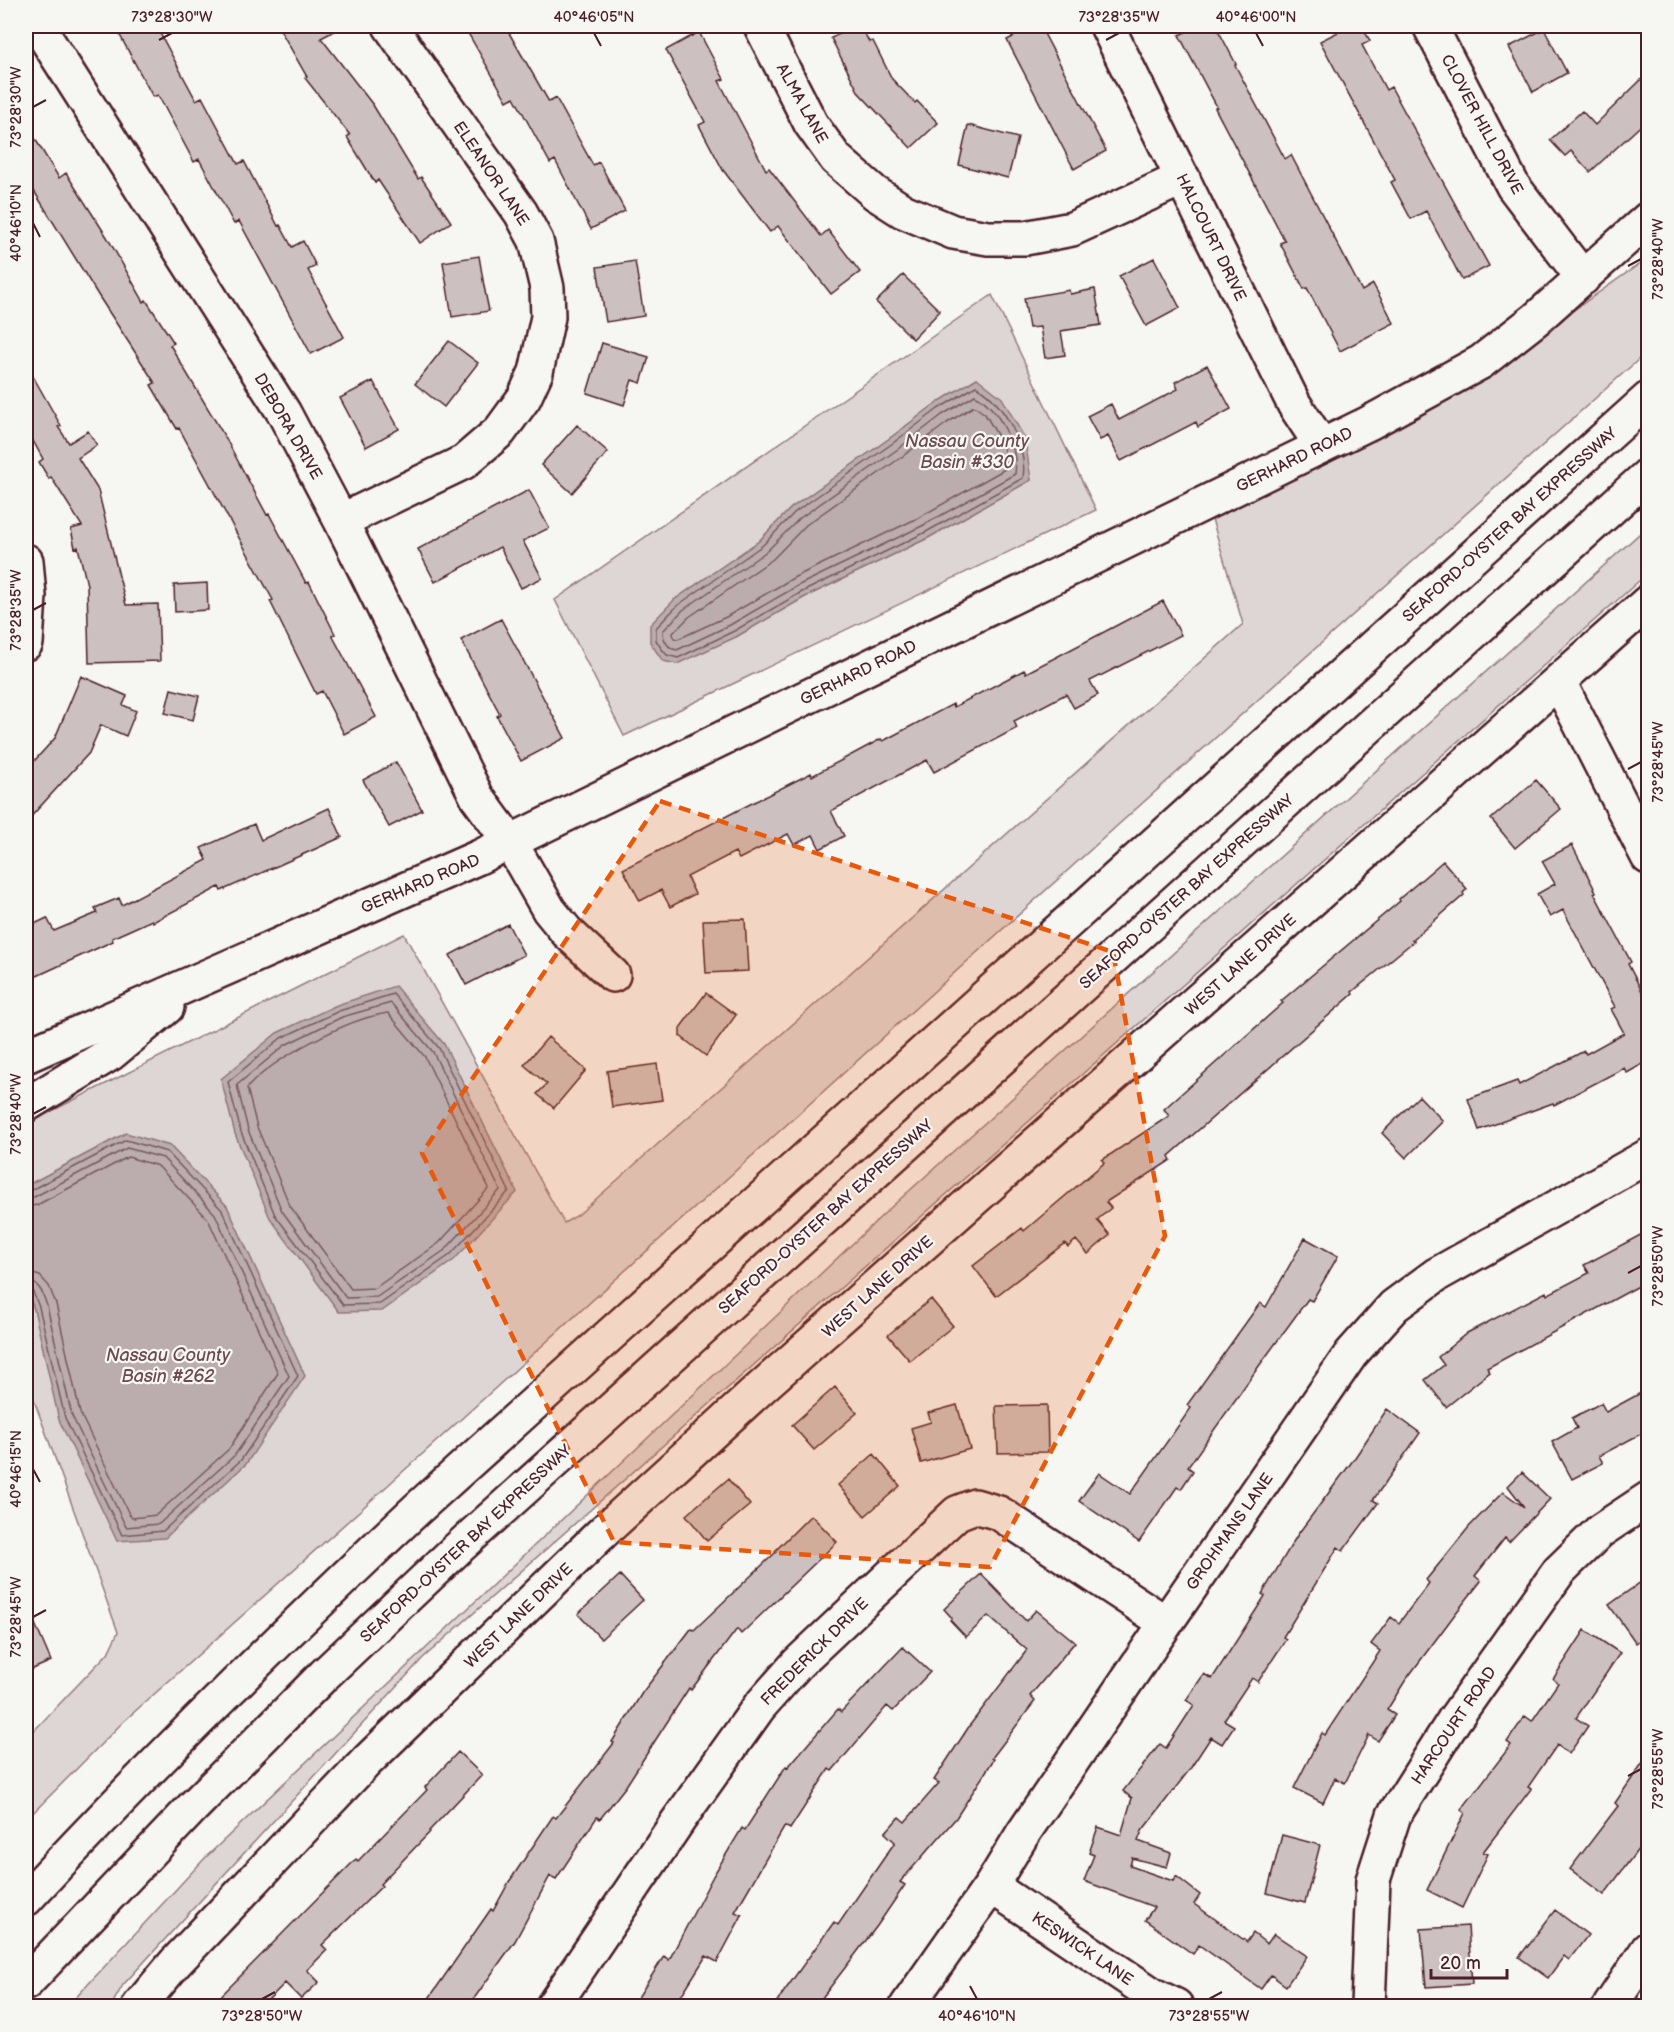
<svg xmlns="http://www.w3.org/2000/svg" width="1674" height="2032" font-family="'Balsamiq Sans',sans-serif">
<style>
.green{fill:#ddd6d5;stroke:#947a80;stroke-width:1.5;fill-rule:evenodd}
.water{fill:#bbadae;stroke:#8e747a;stroke-width:1.5}
.lines{fill:none;stroke-linecap:round;stroke-linejoin:round}
.shore{stroke:#77585f;stroke-width:1.5}
.building{fill:#ccc1c0;stroke:#4a1f2b;stroke-width:1.5}
.minor-casing{stroke:#4a1f2b;stroke-width:38}
.highway-casing{stroke:#4a1f2b;stroke-width:38}
.minor{stroke:#f6f6f2;stroke-width:33}
.highway{stroke:#f6f6f2;stroke-width:33}
.marked{fill:#e8590c;fill-opacity:0.2;stroke:#e8590c;stroke-width:4.5;stroke-dasharray:12 8;stroke-linejoin:round}
.ticks{fill:none;stroke:#4a1f2b;stroke-width:2}
.labels{text-anchor:middle;stroke-width:4.5;stroke-linejoin:round;paint-order:stroke}
.street-label{font-size:16px;fill:#4a1f2b;stroke:#f6f6f2}
.water-label{font-size:18px;font-style:italic;fill:#6c4a52;stroke:#f6f6f2}
.neatline{fill:none;stroke:#4a1f2b;stroke-width:2}
.ticks-label{font-size:15px;text-anchor:middle;fill:#4a1f2b}
</style>
<rect width="100%" height="100%" fill="#f6f6f2"/>
<filter id="ink" filterUnits="userSpaceOnUse"><feTurbulence type="fractalNoise" baseFrequency=".0167" numOctaves="2"/><feDisplacementMap in="SourceGraphic" scale="12" xChannelSelector="R" yChannelSelector="G"/><feConvolveMatrix kernelMatrix="1 2 1 2 8 2 1 2 1" color-interpolation-filters="sRGB"/></filter>
<g filter="url(#ink)">
<!-- green -->
<path class="green" d="M1648,258V351L1118,825L366,1505L123,1722L26,1820V1739L108,1653L118,1632L26,1378V1288L34,1309L126,1133L26,1186V1124L404,934L564,1223L578,1215L1243,624L1209,509L1487,371Z
M992,295L1096,510L624,736L555,600ZM977,378L1031,480L928,538L805,597L736,637L674,600L759,541L791,508L890,438L935,404Z
M1648,526V573L423,1658L123,1985L111,2006H68L205,1858L888,1210Z"/>
<!-- water -->
<path class="water" d="M977,378L1002,398L1025,439L1031,480L928,538L805,597L736,637L677,664L663,661L656,651L650,642V625L674,600L759,541L791,508L890,438L935,404Z
M395,986L444,1044L517,1192L454,1260L382,1311L339,1312L270,1218L235,1134L221,1079L277,1033L337,1005Z
M126,1133L170,1146L227,1206L305,1376L246,1464L165,1538L117,1541L59,1420L34,1309L26,1288V1186Z"/>
<g class="lines">
<!-- shore -->
<path class="shore" d="M976,386C1003,402 1028,446 1023,478L926,532L802,592L734,631L678,658L667,655L661,648L656,640V628L678,605L763,545L795,512L893,443L938,409Z
M975,395C998,407 1019,448 1015,474L922,526L799,585L730,625L677,650C668,649 663,640 663,631L683,610L767,551L800,518L898,449L942,415Z
M974,406L985,414L1003,445L1006,466L1005,469L918,518L795,577L726,617L678,639L674,638L673,633L689,617L773,559L806,525L903,456L947,423Z
M393,994L439,1048L509,1191L450,1255L380,1304L343,1305L275,1215L241,1132L228,1082L281,1038L339,1011Z
M391,1003L433,1052L500,1190L445,1250L377,1297L346,1298L282,1211L248,1130L237,1085L285,1045L342,1017Z
M388,1013L425,1057L489,1188L439,1243L375,1288L351,1289L290,1206L257,1127L247,1088C273,1058 349,1018 388,1013Z
M26,1191L31,1190L126,1140L167,1152L222,1210L298,1376L241,1460L163,1531L122,1535L65,1418L39,1307L33,1292L26,1289
M26,1198L34,1197L127,1148L163,1158L215,1214L289,1376L235,1455L159,1524L126,1527L72,1416L47,1306C43,1294 40,1282 26,1281
M26,1207L37,1205L128,1157L158,1166L208,1219L278,1373L229,1449L156,1515L133,1518L130,1516L80,1413L56,1304L49,1286L40,1276L26,1272"/>
</g>
<!-- building -->
<path class="building" d="M115,26H156L196,100L202,97L238,164L244,161L278,226L280,225L292,247L303,241L316,266L308,270L344,337L311,354L239,221L234,224L199,159L194,162L158,95L153,97Z
M278,26H344L321,38L373,105L418,179L421,177L451,222L420,243L378,180L375,183L347,137L350,135L305,78L307,77Z
M464,26H505L549,102L556,98L593,165L599,162L625,211L591,229L555,160L550,163L514,97L507,101Z
M856,26H861L869,42L873,41L892,79L915,103L917,101L938,123L911,148L859,93L831,38Z
M1034,26H1040L1106,151L1074,169L1007,40Z
M1198,26H1216L1236,64L1235,65L1285,159L1291,155L1362,291L1373,284L1394,323L1340,351L1307,288L1304,289L1280,243L1285,241L1215,108L1217,107L1179,35Z
M1350,26H1362L1370,41L1362,45L1386,90L1391,87L1489,266L1462,280L1426,211L1411,219L1391,182L1395,180L1320,41Z
M1544,29L1567,73L1533,92L1509,47Z
M699,32L724,79L719,81L766,170L769,168L821,236L828,230L860,272L831,294L778,226L770,232L723,170L699,125L705,122L666,50Z
M1648,73V119L1590,172L1571,151L1565,156L1550,140L1582,111L1595,125Z
M26,124L59,178L66,173L107,237L144,302L146,300L174,343L170,345L225,437L267,515L269,514L306,583L309,582L335,634L332,635L376,717L344,734L322,691L316,694L270,601L273,600L179,428L177,429L151,385L155,383L98,295L26,178Z
M968,125L1018,138L1008,178L959,165Z
M479,256L484,286H483H484L489,311L452,317L443,262Z
M1154,258L1180,308L1146,326L1119,276Z
M635,261L644,316L606,322L597,267Z
M903,275L940,311L913,339L876,302Z
M1095,289L1101,325L1061,331L1065,355L1045,358L1040,327L1029,328L1024,298L1069,290L1070,294Z
M449,341L478,363L444,407L415,384Z
M602,343L649,357L641,383L632,380L624,405L587,393Z
M26,364L61,426L58,427L69,443L88,431L97,445L78,458L98,490L126,605L158,604L160,661L89,663L87,585L78,547L75,548L71,529L82,526L51,477L49,479L39,462L43,459L26,428Z
M1207,365L1231,409L1198,427L1196,422L1121,461L1108,436L1100,440L1087,416L1111,404L1119,420L1178,389L1175,382Z
M373,381L399,429L366,447L340,398Z
M577,425L608,452L572,493L541,465Z
M529,490L549,528L523,541L542,578L521,588L500,547L435,582L418,549Z
M207,583L208,610L175,612L174,585Z
M1163,601L1181,635L1090,681L1098,695L1074,708L1066,694L1014,721L1017,728L934,772L927,760L831,811L844,836L820,849L813,835L794,845L788,834L739,859L735,852L687,877L695,894L670,907L661,890L640,901L623,869L811,773L812,776L881,739L883,741L953,704L954,707L1024,670L1026,673Z
M501,619L565,738L521,761L497,716L500,714L461,640Z
M81,676L127,696L123,705L136,711L126,736L101,725L89,753L26,822V770L55,738Z
M171,689L199,696L193,720L165,713Z
M396,762L422,810L389,827L363,780Z
M1536,780L1561,809L1515,848L1491,819Z
M329,808L342,837L221,891L219,887L153,922L152,920L112,938L113,941L26,981V928L47,918L54,931L97,913L95,908L119,898L122,905L207,860L201,848L254,824L261,840Z
M1572,845L1596,892L1594,893L1631,962L1628,964L1648,1003V1061L1627,1073L1624,1068L1554,1105L1553,1103L1479,1130L1468,1099L1517,1081L1519,1085L1584,1051L1586,1054L1624,1033L1611,1009L1615,1007L1563,910L1550,917L1537,894L1555,884L1542,861Z
M1443,861L1467,889L1463,893L1464,895L1412,940L1414,941L1352,992L1353,994L1169,1156L1171,1160L1106,1202L1111,1208L1097,1220L1110,1235L1088,1254L1076,1240L1068,1247L1065,1243L996,1296L973,1266L1022,1228L1024,1231L1104,1163L1102,1160L1169,1116L1164,1109L1283,1003L1281,1001L1400,901L1399,899Z
M745,919L748,971L706,973L703,920Z
M508,924L524,955L466,985L450,955Z
M706,993L736,1015L706,1056L680,1036V1028Z
M548,1037L586,1070L554,1108L537,1094L547,1084L524,1065Z
M657,1064L662,1100L612,1107L607,1071Z
M1419,1096L1443,1121L1406,1158L1382,1133Z
M1648,1231V1281L1487,1368L1490,1372L1446,1407L1425,1380L1444,1365L1438,1357L1467,1333L1546,1292L1547,1295L1589,1273L1584,1265Z
M1305,1238L1338,1256L1312,1301L1308,1299L1259,1366L1188,1467L1193,1471L1181,1489L1177,1487L1139,1542L1079,1501L1099,1473L1130,1494L1191,1408L1187,1405L1260,1303L1266,1307Z
M931,1299L953,1326L910,1361L888,1335Z
M835,1387L857,1413L814,1450L792,1425Z
M1648,1389V1430L1599,1456L1603,1463L1572,1479L1552,1442L1577,1428L1572,1418L1601,1403L1606,1412Z
M957,1405L970,1449L921,1463L911,1428L931,1422L928,1413Z
M1047,1405L1048,1452L998,1453L996,1406Z
M1387,1409L1420,1433L1373,1500L1378,1503L1343,1551L1338,1547L1283,1637L1286,1639L1258,1682L1252,1678L1224,1720L1234,1726L1222,1744L1211,1737L1190,1769L1142,1831L1138,1841L1171,1853L1167,1867L1132,1858L1130,1866L1173,1881L1176,1876L1200,1895L1194,1904L1247,1942L1253,1933L1267,1944L1274,1934L1307,1956L1286,1986L1271,1975L1261,1989L1199,1945L1193,1954L1145,1920L1154,1907L1084,1881L1094,1855L1089,1853L1098,1827L1121,1835L1132,1798L1123,1791L1160,1744L1166,1748L1194,1705L1186,1700L1204,1674L1212,1679L1265,1596L1262,1594L1298,1534L1354,1459Z
M874,1454L900,1486L865,1516L838,1485Z
M1522,1472L1550,1499L1509,1542L1505,1538L1475,1576L1481,1581L1455,1614L1405,1681L1387,1710L1395,1715L1378,1741L1369,1735L1345,1783L1335,1778L1323,1803L1294,1788L1322,1733L1325,1735L1380,1651L1371,1644L1391,1617L1399,1623L1429,1583L1426,1580L1469,1527L1503,1492L1524,1507L1508,1486Z
M728,1479L750,1505L707,1541L686,1515Z
M811,1515L837,1542L741,1634L737,1629L691,1690L689,1688L626,1786L600,1819L597,1817L556,1879L550,1876L515,1941L468,2007H423L491,1909L493,1911L509,1882L553,1816L556,1818L614,1743L612,1742L642,1693L691,1629L694,1630L776,1552L775,1551Z
M981,1574L1026,1621L1036,1610L1075,1642L1030,1696L1035,1701L992,1758L994,1759L956,1818L900,1882L905,1885L877,1926L815,2007H773L834,1922L838,1925L895,1842L885,1833L899,1817L905,1822L939,1783L934,1780L970,1725L1027,1650L988,1616L966,1637L950,1620L952,1618L944,1609Z
M620,1575L643,1600L601,1639L578,1614Z
M1648,1577V1634L1636,1643L1609,1605Z
M26,1603L51,1661L26,1672Z
M1585,1630L1620,1653L1576,1718L1588,1726L1569,1754L1557,1745L1528,1787L1531,1789L1483,1852L1488,1854L1462,1908L1427,1890L1465,1813L1461,1810L1511,1745L1507,1742L1525,1716L1532,1721L1558,1683L1553,1679Z
M903,1647L930,1672L893,1711L887,1706L832,1771L829,1769L790,1829L785,1826L735,1912L742,1915L717,1962L706,1956L674,2007H632L664,1956L669,1960L713,1876L742,1828L745,1830L786,1766L788,1767L838,1709L841,1712Z
M458,1752L482,1775L429,1831L430,1832L380,1884L382,1886L322,1945L327,1950L307,1970L319,1982L301,1999L285,1983L261,2007H210L356,1859L358,1861L427,1790L425,1787Z
M1648,1755V1836L1604,1895L1570,1869L1618,1806L1615,1803Z
M1282,1835L1320,1845L1305,1903L1267,1893Z
M1555,1910L1588,1935L1569,1960L1564,1956L1548,1978L1519,1957Z
M1468,1926L1472,1984L1426,1987L1421,1929Z"/>
<g class="lines">
<!-- minor casing -->
<g class="minor-casing">
<path id="minor" d="M38,26L284,413L341,521L477,797L510,842L549,910L567,932L613,975
M761,26L811,124L836,159L875,193L903,211L953,232L988,238H1025L1072,229L1183,178
M1107,26L1294,404L1321,445
M1430,26L1513,186L1583,278
M341,521L464,462L500,431L524,398L536,372L548,317L547,288L536,241L521,213L390,26
M26,561L29,596L26,643
M1559,682L1648,857
M26,1056L479,857L1369,423L1481,362L1536,319L1648,219
M26,1105L110,1054L167,1007
M991,1886L1153,1995L1176,2006
M139,2006L175,1963L367,1761L602,1533L763,1386L1648,602
M553,2006L678,1821L759,1707L798,1663L957,1513L975,1506L999,1513L1166,1623
M907,2006L991,1886L1022,1835L1166,1623L1351,1354L1394,1306L1436,1275L1648,1156
M1368,2006L1373,1880L1394,1815L1454,1720L1559,1571L1600,1531L1648,1499
M1610,2006L1648,1949"/>
</g>
<!-- highway casing -->
<g class="highway-casing">
<path id="highway" d="M26,1899C151,1764 283,1635 417,1509L1648,399
M26,1983L193,1807L324,1675L456,1550L1648,475"/>
</g>
<!-- minor -->
<use href="#minor" class="minor"/>
<!-- highway -->
<use href="#highway" class="highway"/>
</g>
</g>
<!-- marked area -->
<path class="marked" d="M660,801L1113,952L1165,1236L990,1567L614,1542L422,1153Z"/>
<!-- ticks -->
<path class="ticks" d="M594,33L601,46M1256,33L1263,46M159,40L172,33M1106,40L1119,33M33,107L46,100M33,223L40,237M1628,266L1641,259M33,610L46,603M1628,769L1641,762M33,1114L46,1107M1628,1273L1641,1266M33,1469L40,1482M33,1617L46,1610M1628,1776L1641,1769M970,1986L977,1999M262,1999L275,1992M1209,1999L1222,1992"/>
<g class="labels">
<!-- street labels -->
<g class="street-label">
<text transform="translate(803 103) rotate(61)" y="6">ALMA LANE</text>
<text transform="translate(1483 124) rotate(62)" y="6">CLOVER HILL DRIVE</text>
<text transform="translate(492 173) rotate(56)" y="6">ELEANOR LANE</text>
<text transform="translate(1212 237) rotate(64)" y="6">HALCOURT DRIVE</text>
<text transform="translate(289 426) rotate(60)" y="6">DEBORA DRIVE</text>
<text transform="translate(1294 459) rotate(-26)" y="6">GERHARD ROAD</text>
<text transform="translate(1509 524) rotate(-42)" y="6">SEAFORD-OYSTER BAY EXPRESSWAY</text>
<text transform="translate(858 672) rotate(-26)" y="6">GERHARD ROAD</text>
<text transform="translate(420 883) rotate(-23)" y="6">GERHARD ROAD</text>
<text transform="translate(1186 891) rotate(-42)" y="6">SEAFORD-OYSTER BAY EXPRESSWAY</text>
<text transform="translate(1240 964) rotate(-42)" y="6">WEST LANE DRIVE</text>
<text transform="translate(825 1216) rotate(-42)" y="6">SEAFORD-OYSTER BAY EXPRESSWAY</text>
<text transform="translate(877 1286) rotate(-42)" y="6">WEST LANE DRIVE</text>
<text transform="translate(1229 1531) rotate(-55)" y="6">GROHMANS LANE</text>
<text transform="translate(465 1543) rotate(-43)" y="6">SEAFORD-OYSTER BAY EXPRESSWAY</text>
<text transform="translate(518 1615) rotate(-44)" y="6">WEST LANE DRIVE</text>
<text transform="translate(814 1651) rotate(-45)" y="6">FREDERICK DRIVE</text>
<text transform="translate(1453 1725) rotate(-56)" y="6">HARCOURT ROAD</text>
<text transform="translate(1083 1948) rotate(34)" y="6">KESWICK LANE</text>
</g>
<!-- water labels -->
<g class="water-label">
<text x="967" y="447">Nassau County<tspan x="967" dy="21">Basin #330</tspan></text>
<text x="168" y="1361">Nassau County<tspan x="168" dy="21">Basin #262</tspan></text>
</g>
</g>
<!-- margin -->
<rect width="1674" height="2032" fill="none" stroke="#f6f6f2" stroke-width="66"/>
<!-- scale -->
<path d="M1431 1969v9h76v-9" fill="none" stroke="#4a1f2b" stroke-width="3"/>
<text x="1440" y="1969" font-size="18" fill="#4a1f2b" stroke="#f6f6f2" stroke-width="4.5" paint-order="stroke">20 m</text>
<rect x="33" y="33" width="1608" height="1966" class="neatline"/>
<g class="ticks-label">
<text x="172" y="22">73°28'30"W</text>
<text x="594" y="22">40°46'05"N</text>
<text x="1119" y="22">73°28'35"W</text>
<text x="1256" y="22">40°46'00"N</text>
<text transform="translate(16 107) rotate(-90)" y="5">73°28'30"W</text>
<text transform="translate(16 223) rotate(-90)" y="5">40°46'10"N</text>
<text transform="translate(1658 259) rotate(-90)" y="5">73°28'40"W</text>
<text transform="translate(16 610) rotate(-90)" y="5">73°28'35"W</text>
<text transform="translate(1658 762) rotate(-90)" y="5">73°28'45"W</text>
<text transform="translate(16 1114) rotate(-90)" y="5">73°28'40"W</text>
<text transform="translate(1658 1266) rotate(-90)" y="5">73°28'50"W</text>
<text transform="translate(16 1469) rotate(-90)" y="5">40°46'15"N</text>
<text transform="translate(16 1617) rotate(-90)" y="5">73°28'45"W</text>
<text transform="translate(1658 1769) rotate(-90)" y="5">73°28'55"W</text>
<text x="262" y="2021">73°28'50"W</text>
<text x="977" y="2021">40°46'10"N</text>
<text x="1209" y="2021">73°28'55"W</text>
</g>
</svg>
